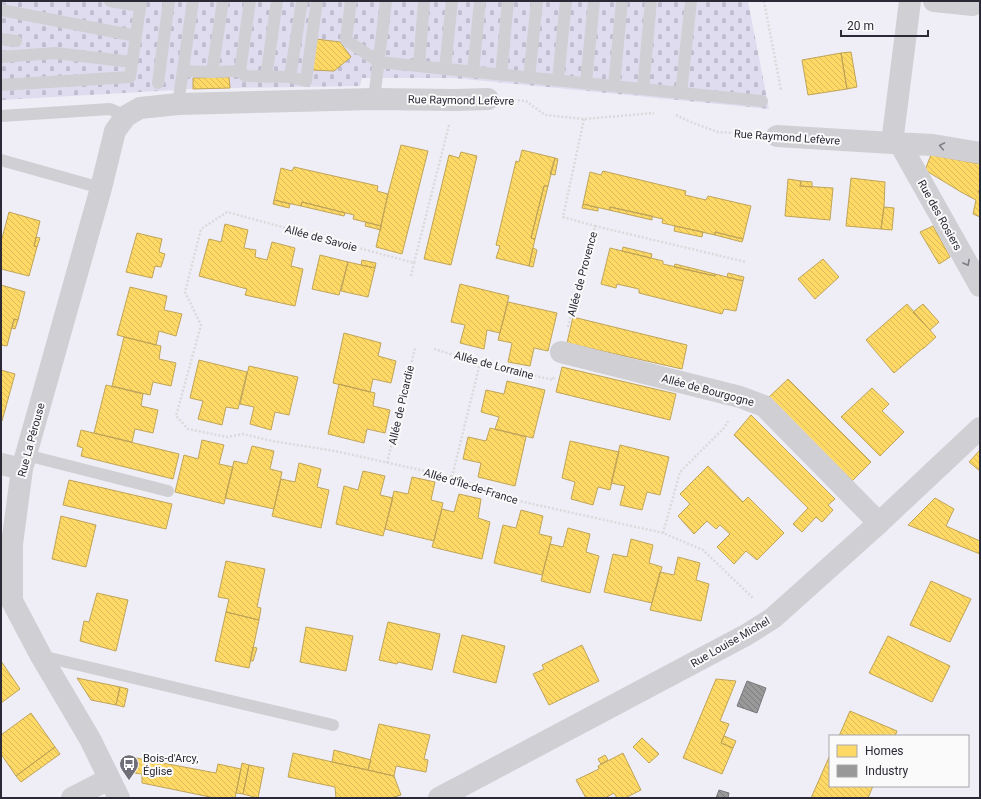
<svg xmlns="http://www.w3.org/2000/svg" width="981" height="799" font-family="Roboto,sans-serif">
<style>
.cemetery{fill:url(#cemetery-stones)}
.homes{fill:url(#homes-back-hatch);stroke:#bfa458}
.industry{fill:url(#industry-back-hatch);stroke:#78777b}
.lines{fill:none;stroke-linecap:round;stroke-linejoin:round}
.path{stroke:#dadadc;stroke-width:2.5;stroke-dasharray:2 2;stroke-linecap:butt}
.lane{stroke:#d0cfd4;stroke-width:12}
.street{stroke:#d0cfd4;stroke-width:22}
.oneway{stroke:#7e7c85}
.labels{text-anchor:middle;stroke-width:4;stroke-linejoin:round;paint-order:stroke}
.street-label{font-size:11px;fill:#2b2936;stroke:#fafafa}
.poi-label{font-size:11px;fill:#2b2936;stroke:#fafafa;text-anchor:start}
</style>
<defs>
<pattern id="cemetery-stones" width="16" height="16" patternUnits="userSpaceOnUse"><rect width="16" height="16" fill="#dfdcef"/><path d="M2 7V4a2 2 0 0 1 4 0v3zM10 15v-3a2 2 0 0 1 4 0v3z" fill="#c0bdce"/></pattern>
<pattern id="homes-back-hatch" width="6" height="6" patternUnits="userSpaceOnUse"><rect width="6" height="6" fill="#ffd966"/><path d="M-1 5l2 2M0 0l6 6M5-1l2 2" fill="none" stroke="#dbba59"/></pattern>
<pattern id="industry-back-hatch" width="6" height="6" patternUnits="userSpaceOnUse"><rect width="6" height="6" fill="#999"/><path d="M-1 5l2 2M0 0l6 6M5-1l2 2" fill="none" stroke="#7d7d7e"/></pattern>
</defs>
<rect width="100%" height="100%" fill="#efeef6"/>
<!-- cemetery -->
<path class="cemetery" d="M1,1H748L769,109L454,78H362L360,86L230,88L193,89L1,100Z"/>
<!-- homes -->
<path class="homes" d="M316,39L340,42L351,57L334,71L311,70Z
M851,52L857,87L847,89L841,53Z
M841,53L847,89L808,95L802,60Z
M229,77L230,88L193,89V78Z
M401,145L428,151L402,254L376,247L388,194Z
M522,150L555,158L548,186H544L531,238L535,239L529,266L496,258L500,246L496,245L516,161L519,162Z
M461,152L477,156L451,265L424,259L449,155L459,158Z
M931,155L980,164V187L978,193L980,194V217L973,214L976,200L961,192L925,170Z
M555,158L558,159L555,175L550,174Z
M294,167L378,186L377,191L388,194L381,226L353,219L354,215L302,202L301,206L274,200L281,168L292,171Z
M603,171L686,191L685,195L706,200L708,196L751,206L743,239L715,232V235L662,223L663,219L610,207L609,210L583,204L590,172L601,175Z
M851,178L885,182L884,207L881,229L846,226Z
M788,179L801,181L800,186L833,188L830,220L785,216Z
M801,181L812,182V187L800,186Z
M544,186H548L535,239L531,238Z
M274,200L290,204L289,208L273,204Z
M302,202L345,213L344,216L301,206Z
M583,204L598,208V211L582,208Z
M610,207L652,216V220L609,210Z
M884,207L894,208L892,230L881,229Z
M9,212L40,221L34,246L37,247L29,276L1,269V242Z
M366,222L381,226V230L365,226Z
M225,224L248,230L244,248L256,250L255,257L267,260L272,242L295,248L291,266L303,269L295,306L245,295L247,289L199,276L209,239L221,242Z
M675,226L703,232L702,237L674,231Z
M933,226L950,257L939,264L920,232Z
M715,232L743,239L742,242L715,235Z
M137,233L162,239L159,252L165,254L161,267L155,266L152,278L126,272Z
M36,237L40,238L37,247L34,246Z
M623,247L652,254L651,258L622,251Z
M533,248L537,250L533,267L529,266Z
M610,248L663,261V264L715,276V274L743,281L736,311L724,309L722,314L639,293V289L617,284L616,288L601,284Z
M320,255L348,262L339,295L312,289Z
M823,259L839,277L815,299L798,279Z
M362,260L376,263L375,268L361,265Z
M348,262L375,268L368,297L341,291Z
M675,264L715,274V276L674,267Z
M728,273L744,277L743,281L727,277Z
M460,284L509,296L500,333L487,330L484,349L460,343L465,325L451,322Z
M1,285L25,292L18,320L14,319L7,346L1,345Z
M130,287L167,296L164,310L182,314L176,336L159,331L156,345L117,335Z
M508,302L557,313L548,351L534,348L530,366L508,362L512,343L498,340Z
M907,304L936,337L924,348L922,349L894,373L866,340Z
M923,304L939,322L930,330L913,312Z
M573,317L687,345L682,369L567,343Z
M14,319L18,320L15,329L12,328Z
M344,333L381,343L378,356L396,361L391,383L373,379L370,392L333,383Z
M124,337L161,346L159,359L176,363L171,386L153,382L150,395L112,386Z
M199,360L247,372L238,409L226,407L222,425L198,419L203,401L190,398Z
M249,366L298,377L289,415L275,412L271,430L250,424L254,407L240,404Z
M562,367L676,394L670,420L556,392Z
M1,370L15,374L2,421H1Z
M788,379L871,462L852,481L768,398Z
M507,381L545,390L533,438L495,429L499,417L481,412L486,390L504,394Z
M339,384L375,393L373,406L390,410L385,433L367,429L364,443L328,434Z
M106,385L143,394L141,406L158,410L153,433L135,429L132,442L94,433Z
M872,388L889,404L882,411L904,432L880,456L841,417Z
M751,415L835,499L828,505L833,510L822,522L816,517L802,532L793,524L808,508L734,435Z
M490,428L526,437L515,486L478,477L481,463L463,459L468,437L486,441Z
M81,430L179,454L173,479L81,456L83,448L77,446Z
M202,440L224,445L219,464L233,467L224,504L175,492L184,455L198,459Z
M570,441L619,452L610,490L598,487L593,505L571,499L575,482L562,478Z
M620,445L669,457L660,495L647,492L642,510L620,505L625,486L611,483Z
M252,446L274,451L270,469L282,472L274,509L225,498L234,461L247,464Z
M980,450V471L969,462Z
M299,463L321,469L317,487L329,490L321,528L272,516L281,479L295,482Z
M708,466L743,502L748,497L784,533L757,560L746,551L734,564L717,547L730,534L720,525L716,529L707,521L694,534L678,516L690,504L680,494Z
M363,471L385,476L380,495L393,498L383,536L336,524L344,486L358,490Z
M412,477L435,482L431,500L443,503L434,541L385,529L394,491L408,494Z
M69,480L172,504L166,529L63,505Z
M459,494L481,499L478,518L490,522L482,559L432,547L442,509L454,512Z
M935,498L954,509L946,526L980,541V554L908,525Z
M521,510L543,516L539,534L552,537L542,575L494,563L503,525L516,528Z
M61,516L96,525L86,567L52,559Z
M568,528L590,534L586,552L599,556L590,593L541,581L550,544L563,547Z
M631,539L653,545L649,563L662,567L652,603L604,592L613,554L627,557Z
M678,557L700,563L696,580L709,584L701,621L650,610L660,572L674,575Z
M226,561L265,569L257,607L261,608L259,620L226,612L229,599L218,597Z
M931,581L971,599L950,642L910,625Z
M97,593L128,600L116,651L80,641L84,621L89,622Z
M226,612L259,620L249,668L215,661Z
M388,622L440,634L432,670L398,662L397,664L379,660Z
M306,627L353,636L346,671L300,662Z
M462,635L505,646L496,683L453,672Z
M888,636L950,666L932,702L869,673Z
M582,645L599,681L549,705L533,674L544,669L542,665Z
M253,647L257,648L253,661H250Z
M1,661L20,689L1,703Z
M77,678L120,687L116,705L91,700Z
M716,679L736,681L720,721L729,724L721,743L733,748L722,774L683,758Z
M120,687L128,689L124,707L116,705Z
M850,711L897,731L895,736H839Z
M31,713L55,747L16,776L1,754V735Z
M379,724L430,735L424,759L428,760L426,772L396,766L394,776L368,770Z
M724,736L736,741L733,748L721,743Z
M642,738L659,754L649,763L633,747Z
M55,747L60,754L21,782L16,776Z
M334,750L371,760L368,770L332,762Z
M293,753L394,776L401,795L391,798H336L335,787L288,777Z
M623,753L641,790L625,798H617L614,793L605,798H586L576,780L599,769L598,766Z
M605,755L608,760L601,764L598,759Z
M830,755V786H873L868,798H811Z
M125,756L216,773L218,764L241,769L235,798H215L142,783V774L135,773Z
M242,763L249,765L243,794L236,793Z
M249,765L264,768L258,798L243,794Z"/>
<!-- industry -->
<path class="industry" d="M747,681L766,688L757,713L737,706Z
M719,790L729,793L728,798H716Z"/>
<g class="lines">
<!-- path -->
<path class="path" d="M764,1L781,90
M514,100L526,101L545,115L584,119L654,113
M676,115L693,123L718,132L752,134
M449,125L414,263L227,212L201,229L185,292L201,325L176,416L188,429L227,437L243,434L272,441L335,451L452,477L482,487L497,496L663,533L703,550L754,599
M595,226L746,262
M411,276L414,263
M568,327L595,226L563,217L584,119
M434,349L480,363L553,380L554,377
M387,463L415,348
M452,477L480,363
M663,533L680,472L724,428L728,421"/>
<!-- lane -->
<path class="lane" d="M110,1L140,6
M351,1L346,40L379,62L681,93L691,1
M1,10L136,36
M1,39L16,41
M1,57L55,53L132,62
M419,66L424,1
M445,69L452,1
M183,71L212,72L223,1
M240,71L250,1
M212,72L240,71L245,76L290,77L302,1
M473,72L480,1
M501,75L508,1
M266,77L277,1
M290,77L306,81L317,1
M529,78L537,1
M558,80L566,1
M158,83L169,1
M586,83L594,1
M1,85L130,77L141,1
M614,86L622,1
M643,89L651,1
M681,93L762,101
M374,99L386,1
M178,104L193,1
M1,116L110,109L126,116
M1,160L101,188
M26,455L168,491
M41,656L333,725"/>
<!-- street -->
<path class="street" d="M934,1L973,5
M777,136L892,143L933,145L980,153
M892,143L910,1
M900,144L980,286
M561,352L740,397L764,406L879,523
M1,464L22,469
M72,798L109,779
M119,798L90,739L41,656L12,601V544L22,469L101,188L115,131L126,116L140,108L178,104L374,99L455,100L488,99
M439,798L746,635L773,618L879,523L980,428"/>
</g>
<!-- one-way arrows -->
<defs><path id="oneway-chevron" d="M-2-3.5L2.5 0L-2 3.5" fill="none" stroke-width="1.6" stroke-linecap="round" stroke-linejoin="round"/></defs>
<g class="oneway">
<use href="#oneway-chevron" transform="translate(942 146) rotate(-170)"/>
<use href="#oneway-chevron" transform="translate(967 263) rotate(61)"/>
</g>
<!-- icons -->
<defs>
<g id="bus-pin" transform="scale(1)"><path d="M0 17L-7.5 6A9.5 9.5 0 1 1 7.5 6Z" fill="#706e79" stroke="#fafafa"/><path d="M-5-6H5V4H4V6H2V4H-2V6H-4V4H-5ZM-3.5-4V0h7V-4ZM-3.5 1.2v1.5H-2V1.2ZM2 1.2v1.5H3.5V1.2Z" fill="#fff"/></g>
</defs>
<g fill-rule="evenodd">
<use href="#bus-pin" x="129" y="764"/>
</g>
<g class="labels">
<!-- street labels -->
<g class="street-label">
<text transform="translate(461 100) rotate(1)" y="4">Rue Raymond Lefèvre</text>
<text transform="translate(787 137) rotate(4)" y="4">Rue Raymond Lefèvre</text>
<text transform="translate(940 215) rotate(61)" y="4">Rue des Rosiers</text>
<text transform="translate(321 238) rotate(15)" y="4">Allée de Savoie</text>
<text transform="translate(582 274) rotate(-75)" y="4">Allée de Provence</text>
<text transform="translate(494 365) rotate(15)" y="4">Allée de Lorraine</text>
<text transform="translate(708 390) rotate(15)" y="4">Allée de Bourgogne</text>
<text transform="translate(401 405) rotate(-77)" y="4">Allée de Picardie</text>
<text transform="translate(31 440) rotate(-75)" y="4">Rue La Pérouse</text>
<text transform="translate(471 486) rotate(17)" y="4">Allée d'Île-de-France</text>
<text transform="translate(730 642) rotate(-30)" y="4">Rue Louise Michel</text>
</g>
<!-- poi labels -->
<g class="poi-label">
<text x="143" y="762">Bois-d'Arcy,<tspan x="143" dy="13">Église</tspan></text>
</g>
</g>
<!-- border -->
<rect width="981" height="799" fill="none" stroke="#2b2936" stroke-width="4"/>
<!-- legend -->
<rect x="829" y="735" width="140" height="52" fill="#fafafa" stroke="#a7a6ac"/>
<rect x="837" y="745" width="20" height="12" fill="#ffd966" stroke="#a7a6ac"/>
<text x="865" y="755" font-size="12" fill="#2b2936">Homes</text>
<rect x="837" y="765" width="20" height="12" fill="#999999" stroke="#a7a6ac"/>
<text x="865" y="775" font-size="12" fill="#2b2936">Industry</text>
<!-- scale -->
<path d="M841 30v6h87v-6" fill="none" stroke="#2b2936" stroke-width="2"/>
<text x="847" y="30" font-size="12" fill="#2b2936" stroke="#fafafa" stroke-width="3" paint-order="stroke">20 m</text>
</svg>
